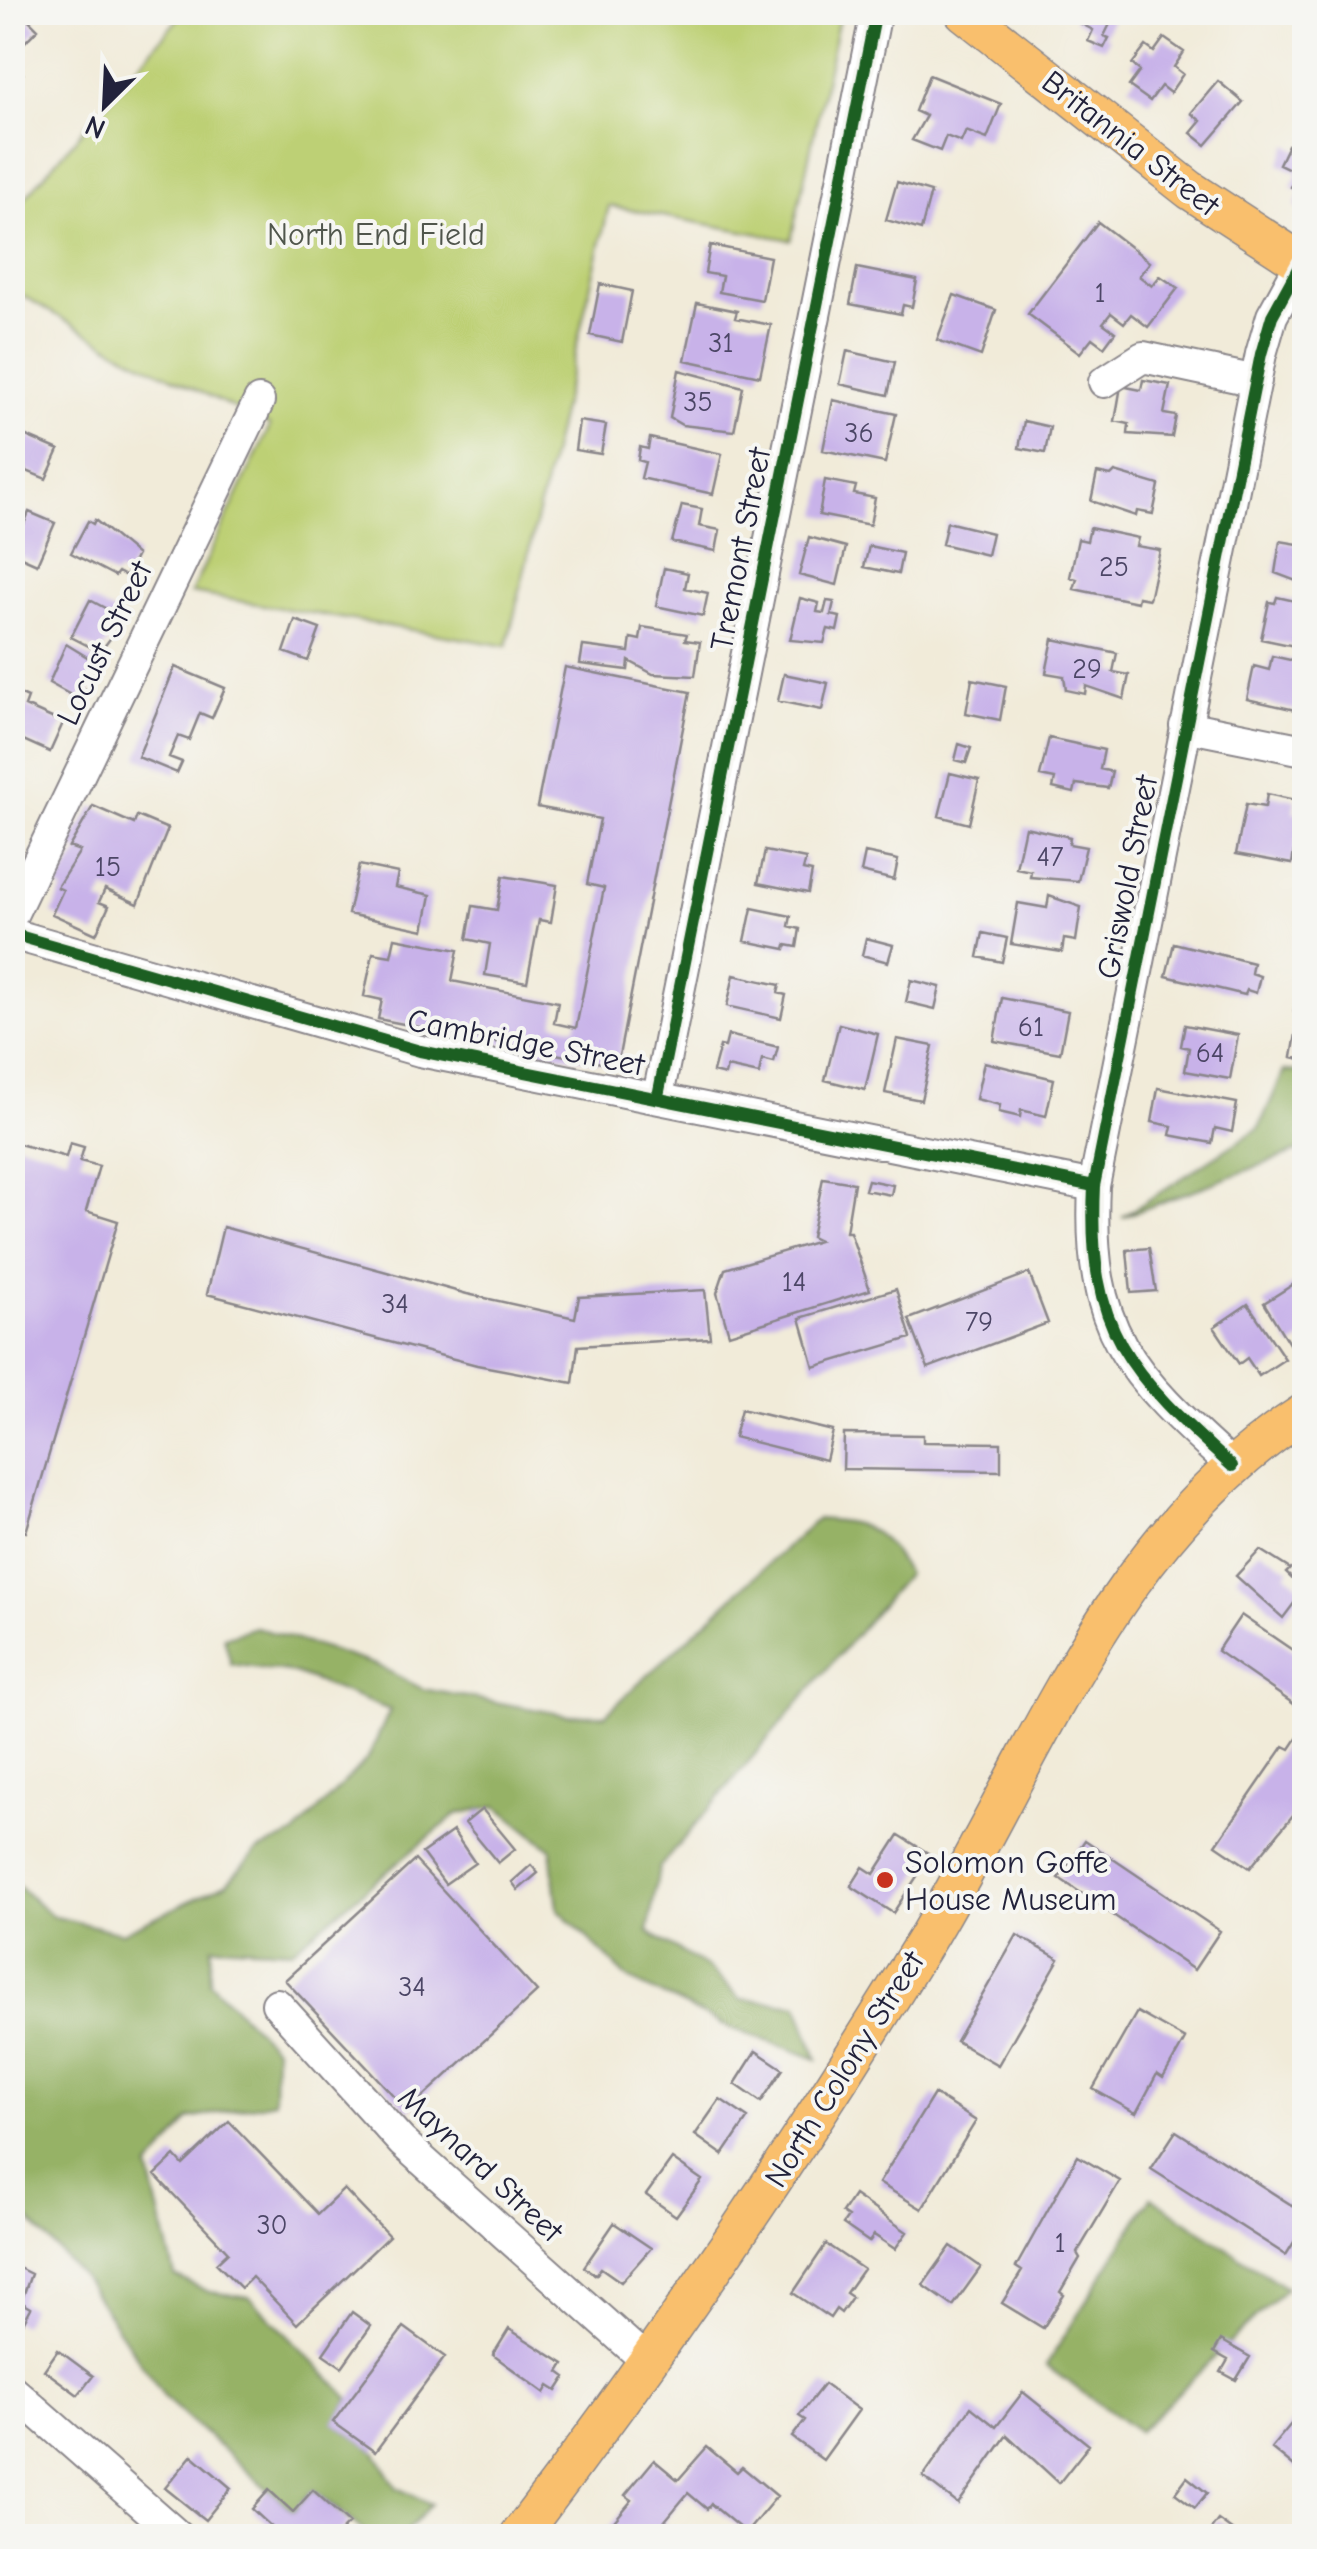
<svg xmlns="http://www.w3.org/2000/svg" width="1317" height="2549" font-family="'Comic Neue',sans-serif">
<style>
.green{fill:#bdd074;stroke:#707958;stroke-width:2.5}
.forest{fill:#96b266;stroke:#5c6a50;stroke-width:2.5}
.building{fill:#c8b2e9}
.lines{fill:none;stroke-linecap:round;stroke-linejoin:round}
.minor-casing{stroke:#8a868a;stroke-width:34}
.major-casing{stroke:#8a868a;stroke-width:41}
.minor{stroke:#fff;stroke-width:30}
.major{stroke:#f9bf6d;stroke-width:38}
.cycleway-casing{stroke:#f6f6f2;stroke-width:19}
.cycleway{stroke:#1b5e20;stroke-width:12}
.poi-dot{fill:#c8321e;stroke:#f6f6f2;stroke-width:4}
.labels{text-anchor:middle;stroke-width:8;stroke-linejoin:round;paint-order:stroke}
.number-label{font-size:28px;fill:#4c4666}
.street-label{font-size:32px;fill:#22223b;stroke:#f6f6f2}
.park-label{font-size:32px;fill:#50564c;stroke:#f6f6f2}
.poi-label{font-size:32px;fill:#22223b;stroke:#f6f6f2;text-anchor:start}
</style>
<rect width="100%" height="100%" fill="#f6f6f2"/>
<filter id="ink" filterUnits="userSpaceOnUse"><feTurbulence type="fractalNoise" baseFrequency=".01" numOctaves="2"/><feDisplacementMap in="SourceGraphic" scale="20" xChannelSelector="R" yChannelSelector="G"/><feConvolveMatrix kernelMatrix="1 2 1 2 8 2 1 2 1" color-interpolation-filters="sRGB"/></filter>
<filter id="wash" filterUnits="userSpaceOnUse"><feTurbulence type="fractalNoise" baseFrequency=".0048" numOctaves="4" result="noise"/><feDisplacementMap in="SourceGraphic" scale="40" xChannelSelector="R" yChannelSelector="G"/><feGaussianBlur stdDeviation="2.25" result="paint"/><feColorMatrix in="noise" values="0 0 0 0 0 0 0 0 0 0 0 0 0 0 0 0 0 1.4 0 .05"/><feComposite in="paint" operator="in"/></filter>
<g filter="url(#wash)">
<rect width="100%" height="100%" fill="#f1ebd9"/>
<!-- green -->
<path class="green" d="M183,13H840L791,240L609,206L507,646L191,593L270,426L122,353L13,290V212Z"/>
<!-- forest -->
<path class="forest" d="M1284,1071L1304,1072V1149L1122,1217L1259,1128Z
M817,1519C866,1522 883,1529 907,1574L659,1868L648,1932L708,1968L741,1999L798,2005L817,2059L731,2028L630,1980L558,1909L551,1849L497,1806L457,1814L292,1950L212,1946L210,1982L275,2048L274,2101L190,2119L149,2169L175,2276L209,2292L250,2297L350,2399L334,2422L375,2452L397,2488L431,2504L402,2536H370L313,2490L293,2512L165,2398L84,2279L13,2202V1882L52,1916L122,1933L226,1884L257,1851L294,1835L368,1758L390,1710L294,1673L231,1664L224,1637L255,1627L376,1665L423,1689L566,1715H605Z
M1151,2197L1286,2288L1138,2432L1046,2366Z"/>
<g id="blocks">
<!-- building -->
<path class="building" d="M12,12H21L38,29L12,55Z
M1078,12H1116L1104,36L1109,38L1104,48L1088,41L1093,30L1074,20Z
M1164,38L1184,52L1174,67L1183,74L1170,93L1161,86L1150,101L1129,86L1140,71L1132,64L1146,46L1154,52Z
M12,63L23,74L12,85Z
M929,75L1001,104L987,139L966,131L961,142L946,136L940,151L912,140L926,116L915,111Z
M1218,81L1243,102L1206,145L1191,133L1201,121L1191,113Z
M1288,145L1304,153V210L1295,206L1302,192L1291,187L1298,173L1279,164Z
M897,182L931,192L921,230L886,220Z
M1098,222L1150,262L1139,276L1152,286L1160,276L1178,288L1148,327L1131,314L1124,323L1111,313L1103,323L1115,332L1104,347L1092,338L1080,353L1028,314Z
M710,245L770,257L762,300L719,292L722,276L705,273Z
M857,268L917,280L912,307L903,305L901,314L850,304Z
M600,284L632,291L622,342L590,335Z
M954,295L996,310L981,356L937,340Z
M697,303L737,311L735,318L771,325L760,376L685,360Z
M12,328L23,333L13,358H12Z
M847,351L895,362L888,395L840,384Z
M679,370L743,387L734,431L682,425L670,418Z
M1143,380L1170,385L1164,414L1176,416L1172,437L1128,434L1129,424L1115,421L1121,386L1141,390Z
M833,400L896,414L885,463L823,450Z
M579,421L606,425L601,454L575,450Z
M1024,421L1050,427L1045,453L1019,448Z
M17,432L59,450L46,479L12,465Z
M650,438L722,454L713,494L641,478L645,462L638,460L640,447L648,449Z
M1115,472L1159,485L1153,514L1137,511L1136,516L1091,501L1097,473L1111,476Z
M825,480L856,486L854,494L875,498L870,525L819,515Z
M682,505L702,509L699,526L720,530L716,551L672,542Z
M29,512L55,523L37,564L12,553Z
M95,520L137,555L126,576L118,572L115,576L71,553L88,521L93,524Z
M947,522L992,533L987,555L942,544Z
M1090,528L1138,538L1136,546L1160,550L1149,599L1138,597L1137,602L1074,589L1077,579L1070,577L1078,539L1087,541Z
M809,537L846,547L837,585L799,575Z
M1280,541L1304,545V584L1275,573Z
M869,546L902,553L898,574L864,567Z
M664,568L688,573L685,588L708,593L703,616L656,606Z
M1277,597L1304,603V648L1261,639L1269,602L1275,603Z
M800,598L819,603L817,612L824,613L827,601L834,602L831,615L840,617L837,631L828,629L824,643L790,640Z
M90,600L118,615L113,624L119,627L100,652L71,637Z
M295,620L320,629L308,661L284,652Z
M642,627L687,634L685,640L700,642L695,676L653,674L629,661L628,670L580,664L583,646L629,652L631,638L640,640Z
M1053,639L1117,653L1113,672L1129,675L1124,699L1086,686L1085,694L1066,690L1064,676L1046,673Z
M66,644L97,663L89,692L85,689L80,700L49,683Z
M1272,656L1304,663V712L1247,699L1254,666L1269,670Z
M175,667L225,688L212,718L200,713L189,740L178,736L169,757L182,762L177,773L138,757Z
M565,667L690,692L617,1066L378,1019L382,1000L364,996L373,953L391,956L395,938L458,950L452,981L558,1002L554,1023L576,1028L604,888L587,884L600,819L537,807Z
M784,674L828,683L822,710L778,701Z
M972,679L1006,686L1000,720L966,713Z
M17,693L28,698L25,706L63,723L50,752L12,735Z
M1049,738L1104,750L1100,769L1112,772L1108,788L1076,784L1074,793L1053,788L1055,779L1040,776Z
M959,744L971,748L966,763L955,760Z
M950,773L979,780L969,824L939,816Z
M1267,794L1295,800L1293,812L1304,814V841L1296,839L1292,864L1236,854L1246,804L1265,807Z
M93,806L134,824L137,816L168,829L138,904L105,889L99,902L109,906L96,934L52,914L63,890L57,887L80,851L69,847Z
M1025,827L1070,837L1069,844L1086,847L1078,881L1030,877L1031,871L1016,868Z
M765,851L806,859L803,870L812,872L808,893L758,883Z
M865,853L898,860L894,880L861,872Z
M359,865L398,873L395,887L431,895L424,930L348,914Z
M503,876L557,885L551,922L539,920L527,982L485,975L490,944L467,939L473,906L497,910Z
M1049,896L1081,907L1076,941L1064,939L1062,952L1011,944L1018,903L1047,908Z
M752,908L791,916L789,926L800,929L797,947L786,945L785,949L745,941Z
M983,933L1007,938L1002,962L978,957Z
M866,938L893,945L888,962L862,955Z
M1174,943L1253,963L1251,973L1260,976L1256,993L1247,990L1245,995L1166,976Z
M734,975L780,985L778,993L786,995L781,1018L727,1006Z
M1296,979L1304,981V1013L1294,1011Z
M911,980L940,987L935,1009L906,1002Z
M1002,998L1068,1011L1060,1053L994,1041Z
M839,1024L878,1034L865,1090L825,1080Z
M1185,1025L1238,1035L1230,1079L1185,1071L1189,1048L1181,1046Z
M1296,1034L1304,1036V1060L1292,1057Z
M728,1035L778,1047L774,1062L762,1059L759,1074L727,1067L725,1075L713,1072L720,1046L725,1047Z
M897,1039L933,1046L921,1100L885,1093Z
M984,1062L1054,1079L1046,1116L1021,1110L1020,1117L999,1112L1000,1105L976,1099Z
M1158,1088L1237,1103L1232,1132L1215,1128L1212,1143L1170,1135L1172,1126L1152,1122Z
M12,1142L66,1157L70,1143L84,1147L80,1161L99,1166L86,1211L118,1221L26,1532L12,1528Z
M823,1178L854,1183L846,1232H850L870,1290L729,1334L717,1293L725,1269L819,1241L811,1237Z
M868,1180L893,1185L891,1195L865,1190Z
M223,1227L467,1294L575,1318L579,1297L705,1290L710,1338L578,1346L573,1383L477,1365L207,1294Z
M1149,1248L1156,1291L1131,1293L1127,1250Z
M1029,1273L1048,1323L928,1368L909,1319Z
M1294,1284L1304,1297V1339L1291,1347L1264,1303Z
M896,1289L911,1338L814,1367L800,1318Z
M1248,1304L1285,1359L1259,1376L1247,1358L1239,1364L1214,1327Z
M741,1409L833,1431L826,1460L734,1437Z
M844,1434L923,1435V1442L1001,1443V1471L843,1469Z
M1260,1550L1290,1569L1286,1573L1304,1590L1283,1618L1236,1576Z
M1241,1615L1304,1658V1711L1217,1651Z
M1304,1728V1789L1297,1801L1302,1804L1250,1868L1216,1845L1284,1746L1290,1749Z
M482,1809L515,1849L498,1863L465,1823Z
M453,1831L475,1863L445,1884L422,1853Z
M899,1835L931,1855L893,1913L851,1886L863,1867L874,1874Z
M1085,1840L1220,1931L1194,1970L1059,1878Z
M415,1860L537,1992L408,2111L285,1980Z
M531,1865L538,1873L518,1890L512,1882Z
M1017,1935L1059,1959L998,2065L956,2041Z
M1137,2012L1185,2039L1163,2078L1157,2074L1136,2113L1093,2089Z
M756,2051L783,2069L761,2102L735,2084Z
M934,2094L976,2121L922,2209L879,2183Z
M720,2099L748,2118L723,2155L695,2135Z
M229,2121L318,2214L344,2189L389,2236L297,2324L252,2277L241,2288L216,2263L228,2252L155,2175L175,2156L183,2165Z
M1176,2131L1304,2213V2226L1286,2255L1151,2169Z
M1078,2156L1120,2181L1077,2253L1080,2258L1060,2292L1064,2295L1043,2328L1002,2303L1022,2271L1016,2267Z
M672,2159L702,2180L676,2216L646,2195Z
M854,2195L907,2232L895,2249L874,2235L869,2242L843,2224L848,2217L842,2213Z
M614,2223L651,2248L621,2282L601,2268L596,2275L584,2267Z
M826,2244L863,2269L846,2293L852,2297L841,2313L836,2309L830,2318L793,2293Z
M951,2246L981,2267L953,2306L923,2285Z
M15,2266L31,2274L21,2302L31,2308L22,2325L12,2320Z
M352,2312L371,2326L342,2367L323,2354Z
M404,2327L445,2357L375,2452L333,2422Z
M509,2329L564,2364L559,2372L566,2377L557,2391L549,2386L545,2393L493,2355Z
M1221,2340L1250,2357L1236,2380L1221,2372L1228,2360L1214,2352Z
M58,2350L93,2376L78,2395L44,2370Z
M824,2384L859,2410L823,2460L792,2437L805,2420L799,2416Z
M1023,2392L1089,2445L1059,2483L1007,2435L958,2504L923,2477L971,2407L996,2427Z
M1301,2412L1304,2415V2475L1271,2448Z
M707,2447L737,2472L742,2467L777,2496L746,2533L711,2504L707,2509L688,2493L663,2523L669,2528L662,2536H611L605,2532L632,2500L625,2495L654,2460L678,2480Z
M192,2455L231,2488L205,2520L165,2488Z
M1187,2477L1207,2493L1195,2508L1175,2493Z
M269,2490L293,2512L313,2490L349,2523L336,2536H271L276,2531L252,2509Z
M1218,2520L1240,2536H1206Z"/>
</g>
</g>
<g filter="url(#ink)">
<use href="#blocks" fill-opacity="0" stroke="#8a868a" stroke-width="2.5"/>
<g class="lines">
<!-- minor casing -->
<g class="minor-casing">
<path id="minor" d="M1104,382L1143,357L1256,381
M1185,726L1304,750
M12,915L259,401
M12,934L420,1051L1094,1186
M658,1096L876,12
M1232,1466C1129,1373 1087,1332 1094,1186L1261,354L1272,316L1301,263
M277,2004L402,2142L649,2363
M12,2390L178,2536"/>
</g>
<!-- major casing -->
<g class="major-casing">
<path id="major" d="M964,12L1190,190L1304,264
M519,2536C663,2347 797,2151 921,1948C1036,1759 1110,1537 1304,1413"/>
</g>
<!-- minor -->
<use href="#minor" class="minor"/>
<!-- major -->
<use href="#major" class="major"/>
<!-- cycleway casing -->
<g class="cycleway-casing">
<path id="cycleway" d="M12,934L420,1051L1094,1186
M658,1096L876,12
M1232,1466C1129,1373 1087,1332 1094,1186L1261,354L1272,316L1301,263"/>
</g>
<!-- cycleway -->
<use href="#cycleway" class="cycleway"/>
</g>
</g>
<!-- markers -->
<circle class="poi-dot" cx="885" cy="1880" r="10"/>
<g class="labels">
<!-- number labels -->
<g class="number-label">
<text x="1100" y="302">1</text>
<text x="721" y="352">31</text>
<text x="698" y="411">35</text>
<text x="859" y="442">36</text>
<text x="1114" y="576">25</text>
<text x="1087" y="678">29</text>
<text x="1050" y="866">47</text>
<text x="108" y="876">15</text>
<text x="1031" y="1036">61</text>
<text x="1210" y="1062">64</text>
<text x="794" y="1291">14</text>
<text x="395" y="1313">34</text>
<text x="979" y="1331">79</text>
<text x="412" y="1996">34</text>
<text x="272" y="2234">30</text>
<text x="1060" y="2252">1</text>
</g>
<!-- street labels -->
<g class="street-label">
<text transform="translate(1131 143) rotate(38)" y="11">Britannia Street</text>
<text transform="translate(740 549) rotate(-79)" y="11">Tremont Street</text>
<text transform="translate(104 643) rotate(-64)" y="11">Locust Street</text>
<text transform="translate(1127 877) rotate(-79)" y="11">Griswold Street</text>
<text transform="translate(526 1042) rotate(11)" y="11">Cambridge Street</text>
<text transform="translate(844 2069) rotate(-58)" y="11">North Colony Street</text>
<text transform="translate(481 2164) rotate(43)" y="11">Maynard Street</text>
</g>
<!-- park labels -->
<g class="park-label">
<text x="376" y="245">North End Field</text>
</g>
<!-- poi labels -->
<g class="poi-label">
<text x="905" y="1873">Solomon Goffe<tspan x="905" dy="37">House Museum</tspan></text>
</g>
</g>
<!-- margin -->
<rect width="1317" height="2549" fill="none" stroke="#f6f6f2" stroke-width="50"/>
<!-- north arrow -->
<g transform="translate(105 105) rotate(204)" stroke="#f6f6f2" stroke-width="8" paint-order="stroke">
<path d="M0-8L18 38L0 25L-18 38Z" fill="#22223b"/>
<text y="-15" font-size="28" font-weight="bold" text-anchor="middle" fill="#22223b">N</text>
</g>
</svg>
